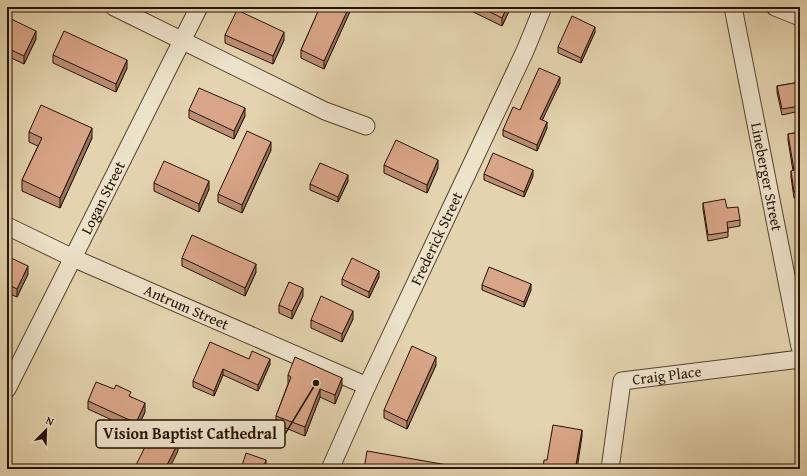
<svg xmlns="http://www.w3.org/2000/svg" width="807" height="476" font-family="'Gentium Book Plus',serif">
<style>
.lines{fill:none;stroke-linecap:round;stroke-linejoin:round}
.minor-casing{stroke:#55422c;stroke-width:19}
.minor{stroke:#ede2ca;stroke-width:17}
.wall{fill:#bb8e75;stroke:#261200}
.shaded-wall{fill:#98745f;stroke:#261200}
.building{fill:#d9a588;stroke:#261200}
.labels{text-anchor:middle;stroke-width:3;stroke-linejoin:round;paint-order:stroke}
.street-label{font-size:15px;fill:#261200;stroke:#ede2ca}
.leader{fill:none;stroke:#261200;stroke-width:1.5}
.callout-dot{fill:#261200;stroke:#ede2ca;stroke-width:1.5}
.callout{fill:#ede2ca;stroke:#261200;stroke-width:1.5}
.callout-label{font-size:16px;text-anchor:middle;font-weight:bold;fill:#261200}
</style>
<rect width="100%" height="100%" fill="#e3d3ae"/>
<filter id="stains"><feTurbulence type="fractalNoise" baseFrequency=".005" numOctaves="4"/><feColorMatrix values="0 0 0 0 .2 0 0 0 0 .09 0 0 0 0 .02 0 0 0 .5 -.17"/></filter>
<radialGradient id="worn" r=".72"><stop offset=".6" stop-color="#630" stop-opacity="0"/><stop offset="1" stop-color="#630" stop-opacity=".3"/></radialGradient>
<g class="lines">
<!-- minor casing -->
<g class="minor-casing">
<g id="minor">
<path d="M114,7L325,111L366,126"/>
<path id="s1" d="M733,7L800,347"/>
<path d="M775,7L800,17"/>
<path id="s2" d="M7,226L73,258L367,386"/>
<path id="s3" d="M7,389L199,7"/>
<path id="s4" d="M330,469L367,386L525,51L543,7"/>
<path id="s5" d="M610,469L622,381L800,359"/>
</g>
</g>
<!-- minor -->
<use href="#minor" class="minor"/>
</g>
<!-- wall -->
<path class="wall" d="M320,7H352L324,69L301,58V50Z
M463,7H511L502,26Z
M7,17L36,39L24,64L7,56Z
M595,32L581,63L558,53V47Z
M225,35L284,40L273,64L225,43Z
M53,55L127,68L116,92L53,63Z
M800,82V111L782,115L777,92V86Z
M560,83L542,120L547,128L537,151L503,136V130L520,110Z
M189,110L245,116L234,139L189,118Z
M29,132L92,138L60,208L22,191V180L38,146L29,142Z
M800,132V197L794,198L791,177V171H793L788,140V134Z
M271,150L242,213L218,202V194Z
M384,165L438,168L427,193L384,173Z
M484,174L533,176L524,197L484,180Z
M348,181L338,202L310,190V184Z
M154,183L209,189L199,212L154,191Z
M703,203L727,208L740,220V226L728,228V237L708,241L703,209Z
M7,256L28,274L17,297L7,293Z
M182,258L256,272L245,296L182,266Z
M379,277L369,298L342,285V279Z
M482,285L531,290L524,307L482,290Z
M303,296L292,319L279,313V305Z
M353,319L342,342L311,328V320Z
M249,359L270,364L258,391L223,375L214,396L193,387V381Z
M436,365L407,429L384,418V410Z
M288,375L342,386L335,404L320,397L305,436L276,424V416L288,384Z
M131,397L145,412L136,431L88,409V401Z"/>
<!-- shaded-wall -->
<path class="shaded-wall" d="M349,7H352L324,69V61Z
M507,7H511L502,26V18Z
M595,27V32L581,63V58Z
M36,31V39L24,64V56Z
M284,32V40L273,64V56Z
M127,60V68L116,92V84Z
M560,77V83L540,125V119Z
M245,108V116L234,139V131Z
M547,122V128L537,151V145Z
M92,128V138L60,208V198Z
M271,142V150L242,213V205Z
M438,160V168L427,193V185Z
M533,170V176L524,197V192Z
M348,175V181L338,202V197Z
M209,181V189L199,212V204Z
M256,264V272L245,296V288Z
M28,266V274L17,297V289Z
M379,271V277L369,298V292Z
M531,284V290L524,307V302Z
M303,288V296L292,319V311Z
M353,311V319L342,342V334Z
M436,357V365L407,429V421Z
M270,359V364L258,391V385Z
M223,369V375L214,396V391Z
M342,378V386L335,404V395Z
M320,389V397L305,436V427Z
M145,403V412L136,431V423Z
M582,430V436L577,469L576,465Z
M178,443V451L169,469H165Z
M266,460V466L265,469H263Z"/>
<!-- building -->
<path class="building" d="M320,7H349L324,61L301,50Z
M480,7H507L502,18Z
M237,10L284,32L273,56L225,35Z
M572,16L595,27L581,58L558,47Z
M7,17L36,31L24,56L7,48Z
M64,31L127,60L116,84L53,55Z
M539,68L560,77L540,119L547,122L537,145L503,130L513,107L520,110Z
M800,82V106L782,109L777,86Z
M199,88L245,108L234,131L189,110Z
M41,105L92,128L60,198L22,180L42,138L29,132Z
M247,131L271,142L242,205L218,194Z
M800,132V191L794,192L791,171L794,170L788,134Z
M396,140L438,160L427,185L384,165Z
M493,153L533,170L524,192L484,174Z
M164,161L209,181L199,204L154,183Z
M320,163L348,175L338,197L310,184Z
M725,199L727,208L738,207L740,220L727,222L728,232L708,235L703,203Z
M192,235L256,264L245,288L182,258Z
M7,256L28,266L17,289L7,284Z
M352,258L379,271L369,292L342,279Z
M489,267L531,284L524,302L482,285Z
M289,282L303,288L292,311L279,305Z
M321,296L353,311L342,334L311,320Z
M210,342L249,359L252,351L270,359L258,385L223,369L214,391L193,381Z
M412,346L436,357L407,421L384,410Z
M295,357L342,378L335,395L320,389L305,427L276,416L291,377L288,375Z
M96,382L114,389L116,385L131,392L129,396L145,403L136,423L88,401Z
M553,425L582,430L576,465L581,466L580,469H543L544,460H547Z
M153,431L178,443L165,469H134Z
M367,451L459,467V469H364Z
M246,453L266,460L263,469H241Z"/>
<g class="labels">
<!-- street labels -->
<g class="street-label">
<text dy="5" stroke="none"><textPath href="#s1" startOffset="173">Lineberger Street</textPath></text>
<text dy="5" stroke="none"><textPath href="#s3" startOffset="214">Logan Street</textPath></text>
<text dy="5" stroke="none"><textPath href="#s4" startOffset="254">Frederick Street</textPath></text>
<text dy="5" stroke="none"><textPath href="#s2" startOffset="197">Antrum Street</textPath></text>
<text dy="5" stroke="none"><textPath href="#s5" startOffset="134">Craig Place</textPath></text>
</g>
</g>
<!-- callouts -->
<path class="leader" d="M316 383L285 434"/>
<circle class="callout-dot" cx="316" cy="383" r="4"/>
<rect class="callout" x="96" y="420" width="189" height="28" rx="4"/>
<g class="callout-label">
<text x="190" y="439">Vision Baptist Cathedral</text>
</g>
<!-- margin -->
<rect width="807" height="476" fill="none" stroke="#e3d3ae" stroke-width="24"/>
<rect x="8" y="8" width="791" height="460" fill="none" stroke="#261200" stroke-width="2"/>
<rect x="12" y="12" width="783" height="452" fill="none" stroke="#261200"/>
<!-- north arrow -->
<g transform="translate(46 430) rotate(23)" stroke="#ede2ca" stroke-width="3" paint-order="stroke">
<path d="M0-3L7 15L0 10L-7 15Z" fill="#261200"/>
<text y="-6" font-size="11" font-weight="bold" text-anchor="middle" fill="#261200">N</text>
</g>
<rect width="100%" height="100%" filter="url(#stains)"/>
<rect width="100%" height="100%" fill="url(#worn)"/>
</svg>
